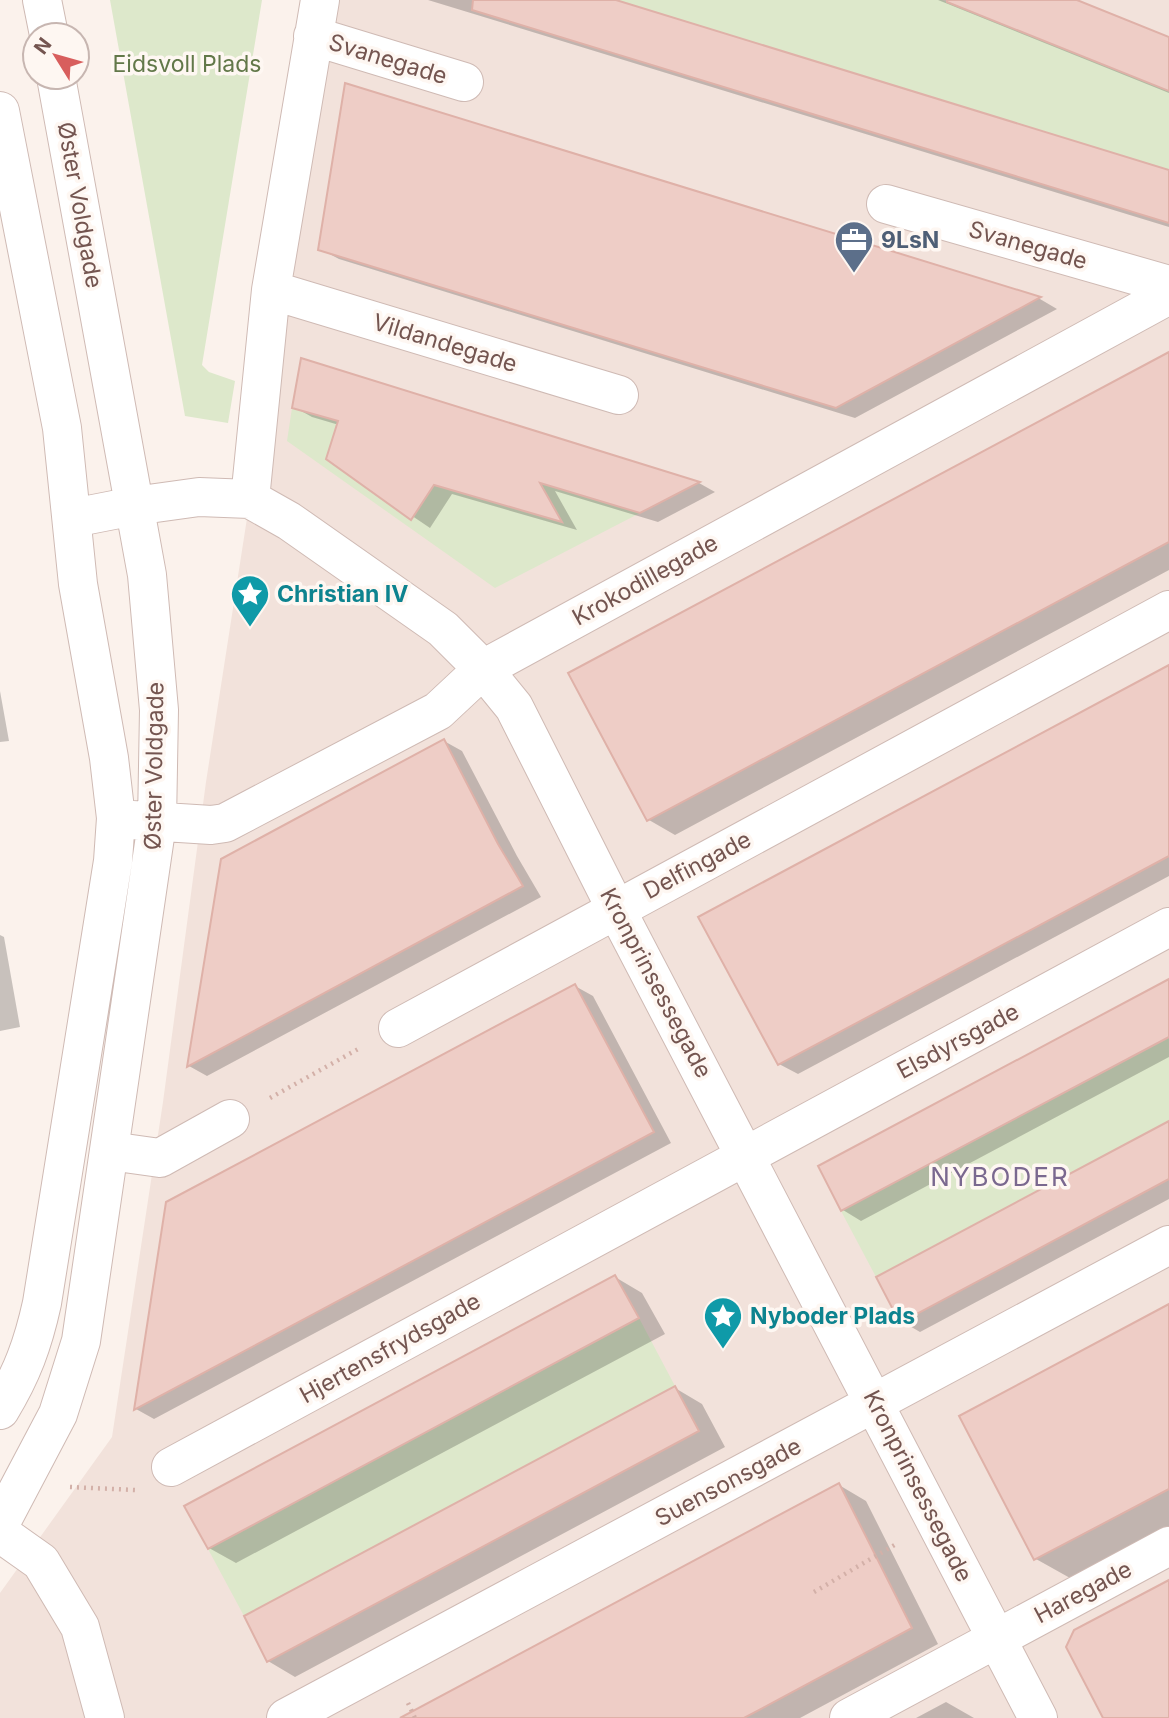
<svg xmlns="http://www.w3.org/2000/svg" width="1169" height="1718" font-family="Inter,sans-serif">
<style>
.residential{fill:#f2e2db}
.green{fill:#dde8cb}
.shadow{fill:#0003}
.building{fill:#eecdc6;stroke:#dfb1a8;stroke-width:2}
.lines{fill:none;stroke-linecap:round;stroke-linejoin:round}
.minor-casing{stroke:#cfbab4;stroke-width:40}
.path{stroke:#d3b0a8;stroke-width:4.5;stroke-dasharray:2 5;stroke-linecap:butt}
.minor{stroke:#fff;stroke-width:38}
.labels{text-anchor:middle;stroke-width:7;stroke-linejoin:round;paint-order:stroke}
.street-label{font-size:23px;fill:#745550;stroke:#fef7f2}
.park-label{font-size:23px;fill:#627849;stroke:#fef7f2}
.service-label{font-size:23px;font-weight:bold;fill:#4e5e75;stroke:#fef7f2;text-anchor:start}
.culture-label{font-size:23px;font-weight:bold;fill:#0d838f;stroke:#fef7f2;text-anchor:start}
.quarter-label{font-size:26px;letter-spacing:2px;fill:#7a688f;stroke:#fef7f2}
</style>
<rect width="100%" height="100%" fill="#fbf2ec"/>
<!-- residential -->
<path class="residential" d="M320,0H1169V1718H0V1593L112,1437L163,1102L206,782L250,499Z"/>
<!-- green -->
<path class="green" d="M110,0H262L202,365L209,372L235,381L228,423L185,416Z
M616,0H942L1169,91V170Z
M292,408L640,513L495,588L287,441Z
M1169,1037V1121L876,1277L841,1211Z
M639,1318L675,1386L244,1616L208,1549Z"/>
<!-- shadow -->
<path class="shadow" d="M428,0H610L1169,172V227Z
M938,0H1072L1169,38V93Z
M346,85L1040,299L1057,309L855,418L339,259L320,249Z
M1169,354V570L675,835L649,820Z
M302,360L699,483L715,492L658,522L555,491L577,530L452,494L430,528L328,459L339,425L312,417L294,407Z
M1169,667V876L798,1074L779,1064Z
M0,691L9,741L0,742Z
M444,741L462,751L517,856L541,897L207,1076L189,1066L223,860Z
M0,935L4,937L20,1027L0,1031Z
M1169,981V1057L861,1221L843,1210Z
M575,986L593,996L671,1143L154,1419L136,1409L168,1203Z
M1169,1123V1199L920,1332L901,1321Z
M615,1277L642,1293L665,1334L236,1563L209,1548Z
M1169,1306V1526L1070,1578L1036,1559Z
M675,1388L702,1404L725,1447L295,1677L268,1661Z
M839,1485L866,1501L938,1644L800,1718H428Z
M946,1702L974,1718H916Z"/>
<!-- building -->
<path class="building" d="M473,0H616L1169,170V223L472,10Z
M947,0H1077L1169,37V91L947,2Z
M345,83L1041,297L836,408L318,250Z
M1169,352V542L647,821L568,673Z
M301,358L700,482L640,513L540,483L562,522L434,485L411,520L326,459L338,421L292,408Z
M1169,665V856L778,1065L698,917Z
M444,739L498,844L523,886L187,1067L221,859Z
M1169,979V1037L841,1211L818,1166Z
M575,984L654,1132L134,1410L166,1202Z
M1169,1121V1179L900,1323L876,1277Z
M615,1275L639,1318L208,1549L184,1506Z
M1169,1304V1489L1034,1560L959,1416Z
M675,1386L699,1431L267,1662L244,1616Z
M839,1483L912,1628L744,1718H400Z
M1169,1580V1718H1103L1066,1647L1074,1630Z"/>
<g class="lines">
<!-- minor casing -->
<g class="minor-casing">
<path id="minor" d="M42,0L49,35
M313,36L464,82
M0,111L62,428L78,584L109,758L116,818L113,861L42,1303C33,1344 22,1374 0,1410
M886,204L1169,285
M271,290L619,395
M250,499L271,290L320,0
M73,518L134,506L199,497L250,499L289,521L443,629L483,669L514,707L616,909L1038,1718
M132,820L211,825L225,823L438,711L483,669L1169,295
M398,1028L1169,610
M110,1151L160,1158L230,1119
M171,1467L1169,927
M0,1524L58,1414L81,1341L157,823L159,710L147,575L56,77
M0,1533L41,1562L80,1627L105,1718
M286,1718L1169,1245
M849,1718L1169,1546"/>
</g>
<!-- path -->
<path class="path" d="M270,1098L360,1048
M70,1487L135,1490
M814,1592L898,1543
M408,1703L415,1718"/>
<!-- minor -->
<use href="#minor" class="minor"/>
</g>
<!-- icons -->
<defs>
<g id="office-pin" transform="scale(2.0125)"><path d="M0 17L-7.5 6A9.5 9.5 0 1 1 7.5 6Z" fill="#5c6f8a" stroke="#fef7f2"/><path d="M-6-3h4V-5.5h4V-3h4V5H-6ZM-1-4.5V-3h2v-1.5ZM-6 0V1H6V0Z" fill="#fff"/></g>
<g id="sight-pin" transform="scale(2.0125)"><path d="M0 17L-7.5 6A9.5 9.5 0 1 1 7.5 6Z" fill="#0f9aa8" stroke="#fef7f2"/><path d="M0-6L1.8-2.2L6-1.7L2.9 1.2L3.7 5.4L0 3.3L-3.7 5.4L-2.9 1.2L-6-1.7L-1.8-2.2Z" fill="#fff"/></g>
</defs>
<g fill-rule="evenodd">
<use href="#office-pin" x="854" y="240"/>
<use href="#sight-pin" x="250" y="594"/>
<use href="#sight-pin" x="723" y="1316"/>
</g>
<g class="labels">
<!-- street labels -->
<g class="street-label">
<text transform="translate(388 59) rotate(17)" y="8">Svanegade</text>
<text transform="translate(80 205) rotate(80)" y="8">Øster Voldgade</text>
<text transform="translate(1028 245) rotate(16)" y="8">Svanegade</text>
<text transform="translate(445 343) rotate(17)" y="8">Vildandegade</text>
<text transform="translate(645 580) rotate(-29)" y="8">Krokodillegade</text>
<text transform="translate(154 766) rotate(-89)" y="8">Øster Voldgade</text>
<text transform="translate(697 865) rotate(-28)" y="8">Delfingade</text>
<text transform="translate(656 983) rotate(62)" y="8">Kronprinsessegade</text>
<text transform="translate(958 1041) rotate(-28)" y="8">Elsdyrsgade</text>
<text transform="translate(390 1348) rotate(-29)" y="8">Hjertensfrydsgade</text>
<text transform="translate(728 1482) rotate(-28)" y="8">Suensonsgade</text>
<text transform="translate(918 1486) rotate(63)" y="8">Kronprinsessegade</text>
<text transform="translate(1083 1592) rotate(-28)" y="8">Haregade</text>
</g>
<!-- park labels -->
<g class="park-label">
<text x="187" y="72">Eidsvoll Plads</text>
</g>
<!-- service labels -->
<g class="service-label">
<text x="881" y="248">9LsN</text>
</g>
<!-- culture labels -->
<g class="culture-label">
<text x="277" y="602">Christian IV</text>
<text x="750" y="1324">Nyboder Plads</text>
</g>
<!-- quarter labels -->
<g class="quarter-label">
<text x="1000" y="1186">NYBODER</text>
</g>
</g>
<!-- north arrow -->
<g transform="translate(56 56) rotate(307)"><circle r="33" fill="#fef7f2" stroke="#c7b6b1" stroke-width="2"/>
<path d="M0-5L12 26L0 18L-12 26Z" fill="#d85e5d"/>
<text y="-10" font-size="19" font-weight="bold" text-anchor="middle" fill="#745550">N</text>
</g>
</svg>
